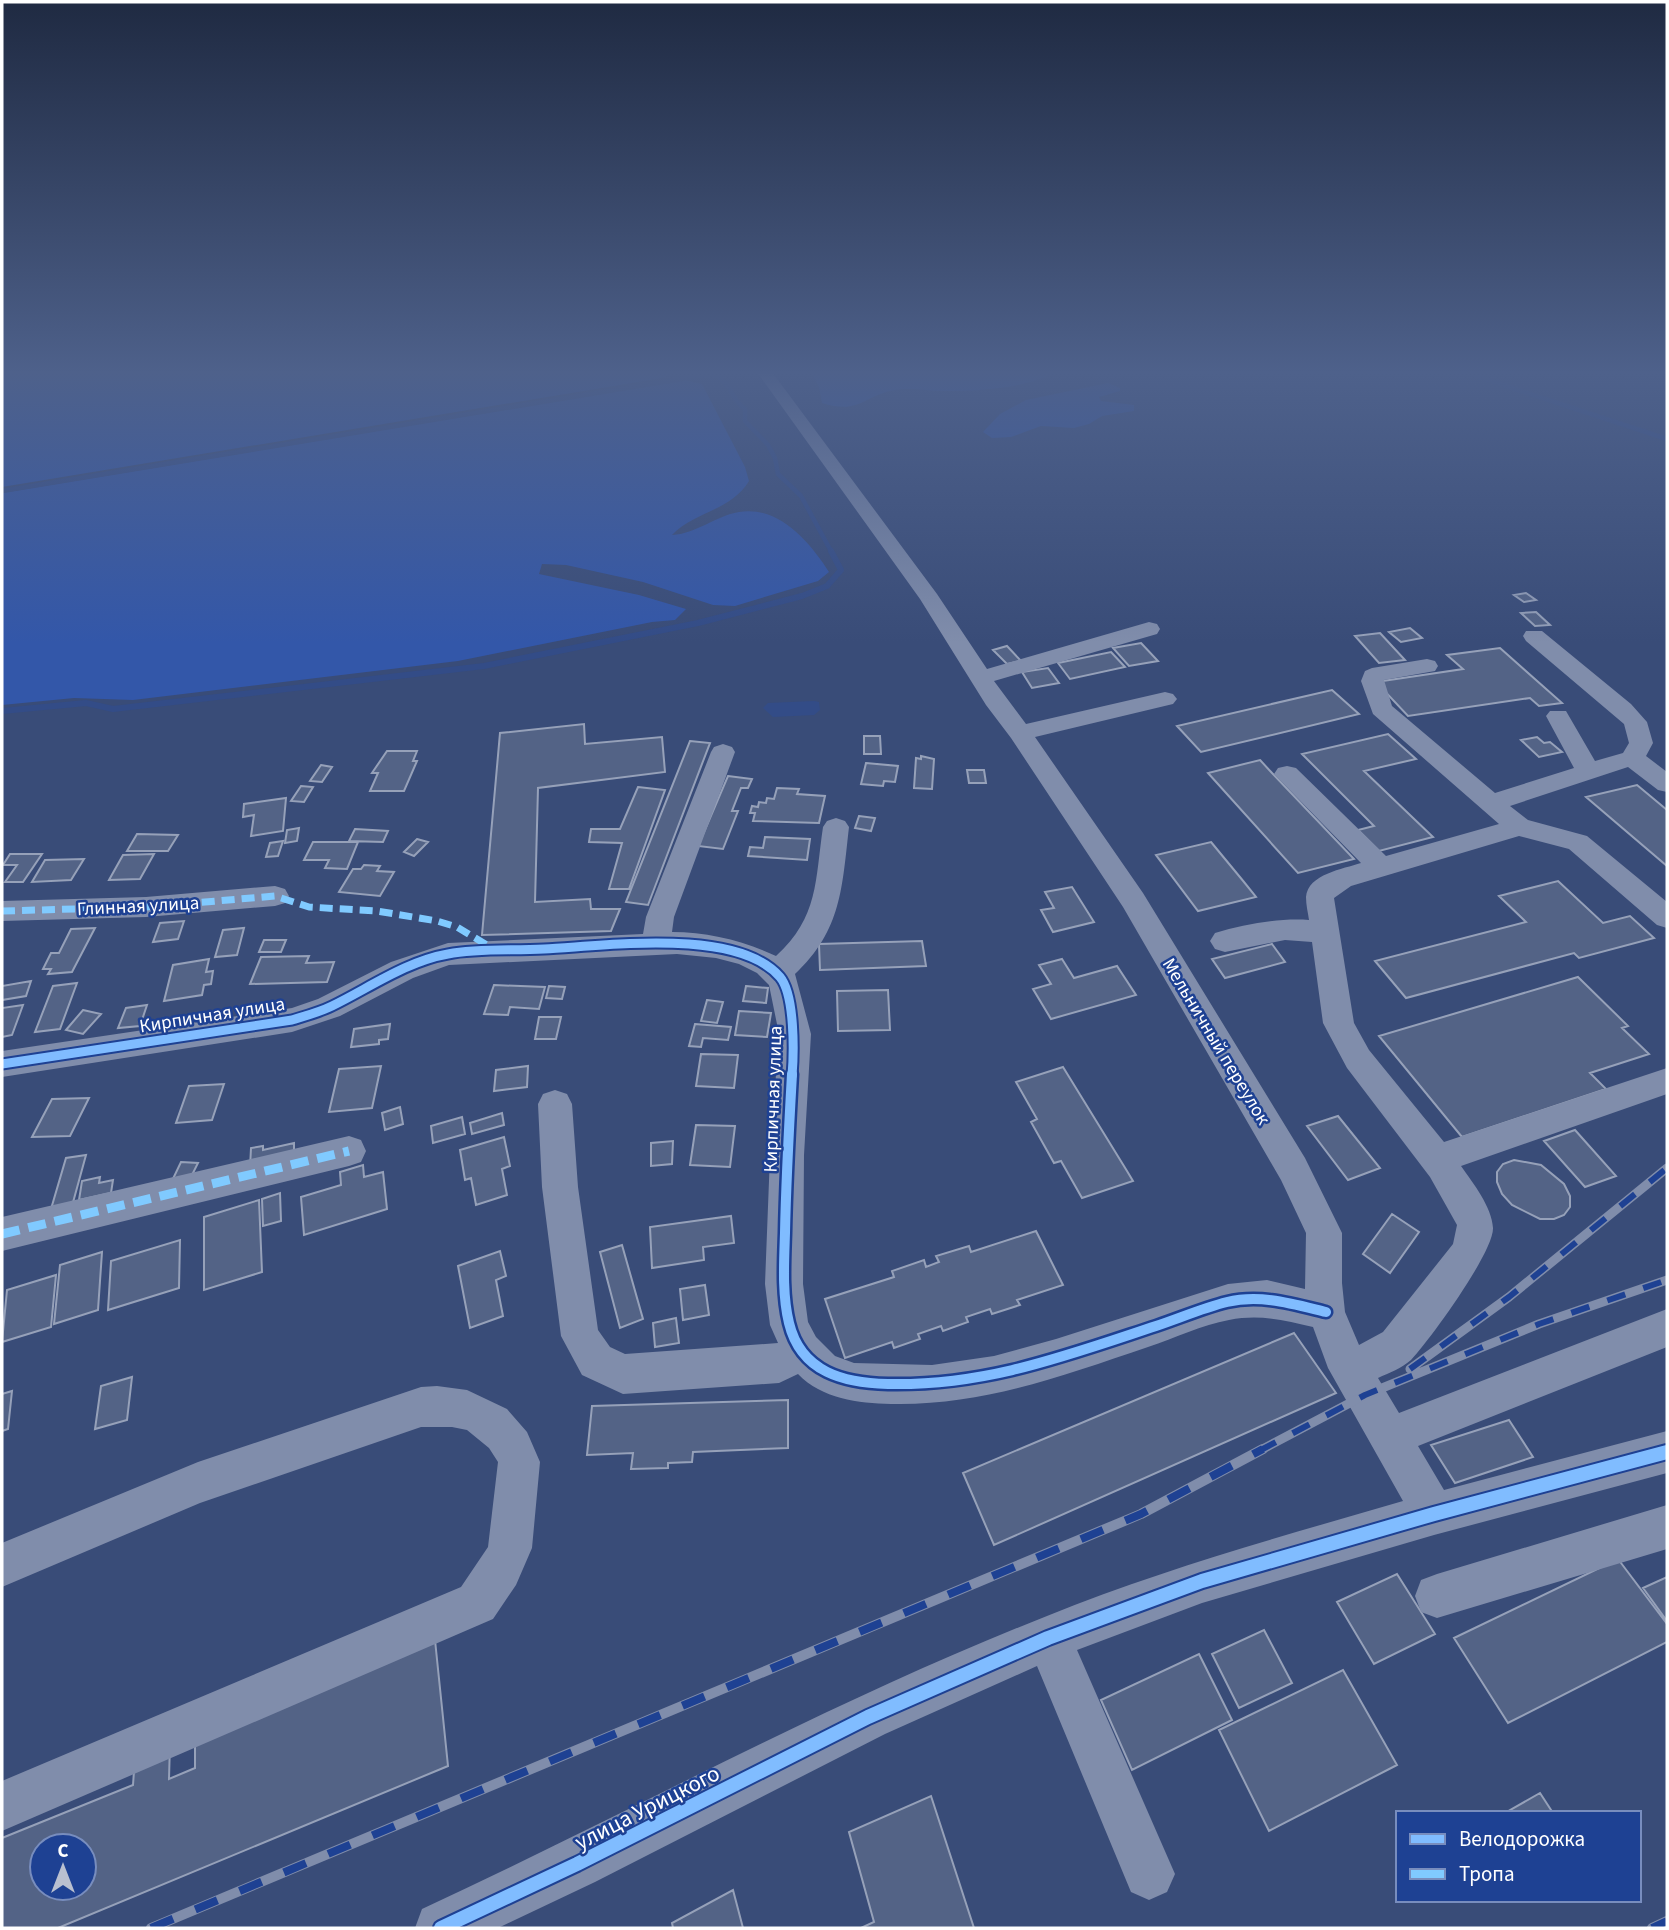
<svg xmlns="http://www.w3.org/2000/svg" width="1669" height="1930" font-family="'Source Sans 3',sans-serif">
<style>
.green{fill:#3357a9}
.water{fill:#334c87}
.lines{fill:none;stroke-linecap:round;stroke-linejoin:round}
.stream-far1{stroke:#334c87;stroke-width:4.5}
.stream{stroke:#334c87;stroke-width:6}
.building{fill:#536386;stroke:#96a1b9;stroke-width:2;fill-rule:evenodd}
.minor{fill:#808dab;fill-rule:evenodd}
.rail-far1-casing{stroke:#808dab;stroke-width:9}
.rail-casing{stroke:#808dab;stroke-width:10}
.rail-far1{stroke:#1e4193;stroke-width:6;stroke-dasharray:19;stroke-linecap:butt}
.rail{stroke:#1e4193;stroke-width:8;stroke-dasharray:24;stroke-linecap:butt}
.quiet-far1{stroke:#80caff;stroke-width:7;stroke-dasharray:13 7;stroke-linecap:butt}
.quiet{stroke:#80caff;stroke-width:9;stroke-dasharray:18 9;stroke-linecap:butt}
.cycleway-far2-casing{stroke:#1e4193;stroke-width:13}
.cycleway-far1-casing{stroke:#1e4193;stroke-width:15}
.cycleway-casing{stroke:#1e4193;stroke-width:18}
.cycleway-far2{stroke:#80bcff;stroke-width:9}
.cycleway-far1{stroke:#80bcff;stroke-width:10}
.cycleway{stroke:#80bcff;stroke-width:14}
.labels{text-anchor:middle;stroke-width:5;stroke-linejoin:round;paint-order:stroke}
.street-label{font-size:19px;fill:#fff;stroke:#1e4193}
.near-street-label{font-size:23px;fill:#fff;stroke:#1e4193}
</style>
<rect width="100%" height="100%" fill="#394c78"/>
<!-- green -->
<path class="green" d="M2,372H674V373L662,378L2,487Z
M1056,372C1024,389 980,391 944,391C927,391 911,387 895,390C865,395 859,415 822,403L819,387L811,372Z
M685,380L702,384L745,467L749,481C731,511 693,512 672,535C696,534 715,516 739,512C778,505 810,542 829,572L818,581L735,606L713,605L643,582L566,565L542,564L539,574L639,595L686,609L675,620L652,622L458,661L133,700L74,698L2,705V493Z
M1108,383L1120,388V391L1099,397L1101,401L1134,405V411L1102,416L1089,424L1074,428L1041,426L1011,437L992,438L983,432L1000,414L1026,400Z"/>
<!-- water -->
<path class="water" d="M814,701L819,702L820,710L814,715L773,717L763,708L768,703Z"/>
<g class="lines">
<!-- stream-far1 -->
<path class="stream-far1" d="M1476,376L1667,439
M2,491L712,374C734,383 729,398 745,409V421L768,445L775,458L778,474L801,496L832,553"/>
<!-- stream -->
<path class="stream" d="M2,711L86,703L113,709L484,666L698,623L802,596L827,586L841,570L831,551"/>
</g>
<!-- building -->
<path class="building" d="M1526,593L1536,600L1524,602L1514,595Z
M1536,612L1550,625L1535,626L1521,613Z
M1410,628L1422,638L1401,642L1389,632Z
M1380,633L1405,660L1379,663L1355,636Z
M1141,643L1158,661L1129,666L1113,648Z
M1007,646L1021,661L1007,664L993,650Z
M1500,648L1562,703L1539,706L1530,698L1408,716L1376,682L1463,669L1447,655Z
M1111,652L1125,667L1070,679L1058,663Z
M1048,668L1059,683L1032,688L1022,672Z
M1332,690L1359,714L1201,752L1177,726Z
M584,724L585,744L662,737L665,772L538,788L535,902L590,899L591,909H620L611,931L482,935L500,733Z
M1388,734L1416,759L1364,771L1433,837L1379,851L1358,830L1374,826L1302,754Z
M864,736H880L881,754H864Z
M1537,737L1544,743L1550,742L1562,752L1539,757L1521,740Z
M690,741L710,743L648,905L626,902Z
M387,751H417L413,761H417L404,791H370L378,773H372Z
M921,756L934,759L932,789L914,788L916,758L921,759Z
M1260,760L1272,773L1354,859L1298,873L1208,773Z
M866,763L898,766L895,782L884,781L883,786L861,784Z
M321,765L332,767L322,782L310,781Z
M967,770H984L986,783H969Z
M728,776L752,779L748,788H741L732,811H738L723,849L698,846Z
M1637,785L1667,810V866L1586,797Z
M301,786L313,787L304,802L291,801Z
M638,787L665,790L629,889H609L622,843L589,842L591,829H620Z
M777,788L799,789L797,794L825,796L819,823L753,821L755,813H750L752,806L758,807L759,802L766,803L767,798L774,799Z
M286,798L283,831L251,836L254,815L243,817L244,804Z
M859,816L875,818L871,831L855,828Z
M299,828L297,841L285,843L287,830Z
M355,829L388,831L383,842L349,841Z
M137,834L178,835L168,851H127Z
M765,837L810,839L807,860L748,856L750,847L763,848Z
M417,839L428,842L414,856L404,852Z
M283,841L278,856L266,857L270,843Z
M313,842H358L347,869L325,868L329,860H304Z
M1211,842L1244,882L1256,897L1198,911L1156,855Z
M10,854H42L23,882H5L17,865H3Z
M154,854L140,879L109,880L123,855Z
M84,859L71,880L32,882L45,860Z
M364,865L380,866L377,871L394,872L380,896L339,892L353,869H361Z
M1558,881L1603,923L1630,916L1654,938L1579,958L1574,953L1406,998L1375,961L1526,922L1499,896Z
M1072,887L1094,922L1053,932L1041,910L1054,908L1045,892Z
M184,921L178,939L153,942L160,923Z
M95,928L72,972L48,974L51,969H43L51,953H59L71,929Z
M244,928L237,955L215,957L223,930Z
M264,940H286L281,952H259Z
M922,941L926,966L820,970L819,944Z
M1272,944L1285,962L1225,978L1212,959Z
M309,956L306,963L334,962L327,982L250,984L261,957Z
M209,959L206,972L213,971L211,984L204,985L202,995L164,1001L173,965Z
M1062,959L1074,978L1117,966L1136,995L1051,1019L1033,989L1051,984L1039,965Z
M1578,977L1628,1026L1622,1028L1649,1054L1590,1073L1606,1089L1462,1137L1379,1036Z
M31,981L26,996L2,1000V986Z
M77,983L60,1029L35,1032L53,986Z
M494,985L545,987L539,1009L510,1007L508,1015L484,1014Z
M549,986L565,987L562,999L546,998Z
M746,986L768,988L766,1003L743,1001Z
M888,990L890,1030L838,1031L837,991Z
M707,1000L723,1002L717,1023L701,1021Z
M23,1005L12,1035L2,1037V1008Z
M147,1005L140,1026L118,1028L126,1008Z
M83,1010L101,1014L83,1034L66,1030Z
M739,1011L771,1013L767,1037L735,1035Z
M539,1017H561L556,1039H535Z
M390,1024L388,1039L379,1040V1044L351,1047L354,1029Z
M695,1024L731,1027L728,1040L703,1038L701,1047L689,1046Z
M701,1054L738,1055L734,1088L696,1086Z
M381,1066L372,1108L329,1112L339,1069Z
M528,1066L527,1087L494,1091L496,1070Z
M1063,1067L1127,1171L1133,1181L1082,1198L1061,1161L1054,1163L1031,1122L1037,1119L1016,1082Z
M224,1084L212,1120L176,1123L189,1086Z
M89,1098L70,1136L32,1137L52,1099Z
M400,1107L403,1124L385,1130L382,1113Z
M502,1113L504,1125L472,1134L470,1123Z
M1338,1116L1380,1168L1348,1180L1307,1126Z
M462,1117L465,1134L433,1143L431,1126Z
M696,1125L735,1126L730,1167L690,1165Z
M1575,1130L1616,1176L1585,1187L1544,1141Z
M504,1137L510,1166L502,1169L507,1195L476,1205L471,1178L465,1180L460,1150Z
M673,1141L672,1164L651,1166V1143Z
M294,1143V1156L250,1168L251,1148L263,1146V1150Z
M86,1155L72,1206L51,1209L66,1158Z
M1514,1160L1541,1165L1564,1184L1570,1196V1207L1564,1215L1554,1219H1540L1512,1205L1502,1194L1497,1182V1172L1503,1164Z
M181,1162L198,1163L187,1185H170Z
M363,1165L364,1177L383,1172L387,1209L304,1235L301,1197L341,1185L340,1172Z
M100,1177L99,1183L113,1180L111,1193L79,1200L82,1181Z
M280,1193L281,1221L263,1226L262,1199Z
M259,1200L262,1272L204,1290V1217Z
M1392,1214L1419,1232L1390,1273L1363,1254Z
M731,1216L734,1243L703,1247L704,1260L652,1268L650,1227Z
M1036,1231L1063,1285L1017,1300L1020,1305L992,1314L990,1309L966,1317L968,1322L943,1331L941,1326L918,1334L920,1339L894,1348L892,1342L845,1358L825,1299L894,1277L892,1271L924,1260L926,1267L939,1262L936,1256L969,1246L971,1252Z
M180,1240L179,1288L108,1310L111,1261Z
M622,1245L643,1319L620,1328L600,1252Z
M500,1251L506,1276L496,1280L503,1316L470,1328L458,1266Z
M102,1252L98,1310L54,1324L60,1265Z
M56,1275L51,1327L2,1342L7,1290Z
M705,1285L709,1315L683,1320L680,1289Z
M676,1318L679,1343L655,1347L653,1323Z
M1294,1333L1336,1393L994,1545L963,1473Z
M132,1377L127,1420L95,1429L101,1386Z
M12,1391L8,1429L2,1431V1394Z
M788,1400V1448L693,1452L692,1462L668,1463V1468L631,1469L633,1453L587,1455L592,1406Z
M1509,1420L1533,1457L1455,1483L1431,1445Z
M1618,1559L1667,1624V1642L1508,1723L1454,1638Z
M1397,1574L1435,1634L1374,1664L1337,1602Z
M1667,1577V1621L1643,1588Z
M1264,1630L1292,1683L1239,1708L1212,1654Z
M435,1640L448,1766L58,1928H2V1838L133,1785L135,1757L170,1743L169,1779L195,1768V1733ZM42,1846H84V1888H42Z
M1199,1654L1232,1720L1132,1770L1101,1700Z
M1343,1670L1397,1765L1269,1831L1219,1730Z
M1540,1793L1553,1813H1505Z
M931,1796L974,1928H861L874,1922L849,1832Z
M733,1890L743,1928H673L672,1923Z"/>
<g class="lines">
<!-- minor -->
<path class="minor" d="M757,372H772L937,594L987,669L1149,622L1157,624L1160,629L1157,634L994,681L1026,724L1165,692L1173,694L1177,699L1173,704L1035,737L1143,893L1305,1158L1342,1233V1283L1345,1312L1359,1345L1383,1332L1453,1244L1457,1225L1430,1177L1347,1068L1323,1023L1312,942L1285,940L1225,952L1215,949L1210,941L1215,933C1245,924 1278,918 1309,920C1308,913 1306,905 1306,897C1308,874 1343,869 1361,863L1274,774L1278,768L1287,766L1296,768L1386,856L1499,824L1373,714L1361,681L1365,671L1372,668L1427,659L1435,661L1438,666L1435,671L1384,680L1392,706L1495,793L1574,768L1546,716L1550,711H1566L1595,761L1623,753L1629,743L1624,724L1526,641L1523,636L1526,631H1542L1631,704L1647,722L1653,743L1646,756L1667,772V792L1658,790L1628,767L1510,806L1528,820L1587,836L1667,902V928L1657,925L1569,849L1519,836L1351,886L1334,898L1354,1023L1369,1050L1444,1142L1667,1068V1094L1461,1166C1473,1183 1492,1207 1493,1228C1494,1252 1429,1341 1411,1360C1402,1368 1389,1373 1378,1378L1399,1413L1667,1309V1347L1418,1446L1444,1490L1667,1431V1473L1434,1535L1202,1603L1077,1650L1175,1874L1167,1892L1149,1900L1131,1892L1037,1666L885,1734L595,1882L498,1928H415L422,1909C631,1812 833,1700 1047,1616C1163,1569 1283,1536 1403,1501L1328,1368L1313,1327C1284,1320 1259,1314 1229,1320C1202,1325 1175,1338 1148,1347C1062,1376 983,1406 891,1404C858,1403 822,1399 798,1374L779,1383L623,1394L582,1375L561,1336L542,1187L538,1104L543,1094L555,1090L567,1094L572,1104L578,1187L598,1330L610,1347L625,1354L778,1343L770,1325L765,1284L770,1155L779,1034L769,985L757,973L739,964L716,958L677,954L449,965L413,978L340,1016L292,1032L2,1077V1051L292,1008L318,999L391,962L448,943L643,934L646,917L711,752L714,747L723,744L732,747L735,752L674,917L672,932C708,932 744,941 776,956C819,917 815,880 823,827L827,821L836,818L845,821L849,827C842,887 842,930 795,974L811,1034L804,1155L803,1284L808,1322L816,1337L835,1356L854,1363L932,1365L994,1356L1056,1339L1228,1284L1267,1280L1305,1289L1306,1233L1281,1180L1123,907L1011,738L986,705L920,599Z
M275,886L285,889L289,896L285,903L275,906L146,917L2,921V901L146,897Z
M349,1136L361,1140L366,1151L361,1162L349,1166L2,1251V1217Z
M437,1386L467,1390L507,1409L527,1432L540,1462L532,1548L516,1585L493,1619L2,1831V1781L461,1587L488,1547L498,1462L489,1448L467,1430L452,1427H421L200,1503L2,1587V1543L198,1462L421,1387Z
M1667,1505V1549L1437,1618L1421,1612L1415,1596L1421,1580L1437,1574Z"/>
<!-- rail-far1 casing -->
<g class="rail-far1-casing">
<path id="rail-far1" d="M1410,1369L1509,1297L1667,1168
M1259,1451L1365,1395L1539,1324L1667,1280"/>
</g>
<!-- rail casing -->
<g class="rail-casing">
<path id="rail" d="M151,1928L1141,1514L1263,1449
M1652,1928L1667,1921"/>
</g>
<!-- rail-far1 -->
<use href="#rail-far1" class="rail-far1"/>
<!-- rail -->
<use href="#rail" class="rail"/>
<!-- quiet-far1 -->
<path class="quiet-far1" d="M2,911L146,907L275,896L309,907L377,911L437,921L457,927L495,950"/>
<!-- quiet -->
<path class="quiet" d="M2,1234L349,1151"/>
<!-- cycleway-far2 casing -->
<g class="cycleway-far2-casing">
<path id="cycleway-far2" d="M2,1064L292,1020C305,1016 320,1012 332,1006C369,988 407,961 448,954C479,948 513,951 544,949C605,946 737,927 780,977C795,995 794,1053 792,1076"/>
</g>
<!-- cycleway-far1 casing -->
<g class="cycleway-far1-casing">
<path id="cycleway-far1" d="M792,1074C789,1127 786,1180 785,1233C784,1263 782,1294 789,1323C801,1373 845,1383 888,1384C986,1386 1065,1356 1156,1326C1180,1318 1203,1308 1227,1302C1261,1294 1293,1304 1326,1312"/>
</g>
<!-- cycleway casing -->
<g class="cycleway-casing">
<path id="cycleway" d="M441,1928L577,1864L868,1717L1048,1638L1202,1581L1434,1514L1667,1452"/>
</g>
<!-- cycleway-far2 -->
<use href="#cycleway-far2" class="cycleway-far2"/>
<!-- cycleway-far1 -->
<use href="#cycleway-far1" class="cycleway-far1"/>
<!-- cycleway -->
<use href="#cycleway" class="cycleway"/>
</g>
<!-- sky -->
<linearGradient id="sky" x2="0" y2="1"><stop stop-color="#1f2a42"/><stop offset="0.58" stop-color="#4e618b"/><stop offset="1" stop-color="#4e618b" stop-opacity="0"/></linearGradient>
<rect width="1669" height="643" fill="url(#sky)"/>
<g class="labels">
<!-- street labels -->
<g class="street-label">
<text transform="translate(138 905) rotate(-3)" y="7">Глинная улица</text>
<text transform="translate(212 1014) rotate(-9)" y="7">Кирпичная улица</text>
<text transform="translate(1217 1041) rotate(59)" y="7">Мельничный переулок</text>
<text transform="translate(772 1099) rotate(-88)" y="7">Кирпичная улица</text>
</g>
<!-- near-street labels -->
<g class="near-street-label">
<text transform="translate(647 1807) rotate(-27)" y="8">улица Урицкого</text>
</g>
</g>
<!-- border -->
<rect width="1669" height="1930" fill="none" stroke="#ffffff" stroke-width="7"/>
<!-- legend -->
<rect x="1396" y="1811" width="245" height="91" fill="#1e4193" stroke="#788dbe" stroke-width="2"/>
<rect x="1410" y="1834" width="35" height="10" fill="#80bcff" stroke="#788dbe" stroke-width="2"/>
<text x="1459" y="1846" font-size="21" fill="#ffffff">Велодорожка</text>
<rect x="1410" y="1869" width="35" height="10" fill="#80caff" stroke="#788dbe" stroke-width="2"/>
<text x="1459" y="1881" font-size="21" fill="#ffffff">Тропа</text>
<!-- north arrow -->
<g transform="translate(63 1867)"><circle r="33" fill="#1e4193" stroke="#788dbe" stroke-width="2"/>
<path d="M0-5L12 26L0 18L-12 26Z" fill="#bac0d0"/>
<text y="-10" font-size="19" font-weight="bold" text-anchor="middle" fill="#ffffff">С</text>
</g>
</svg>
